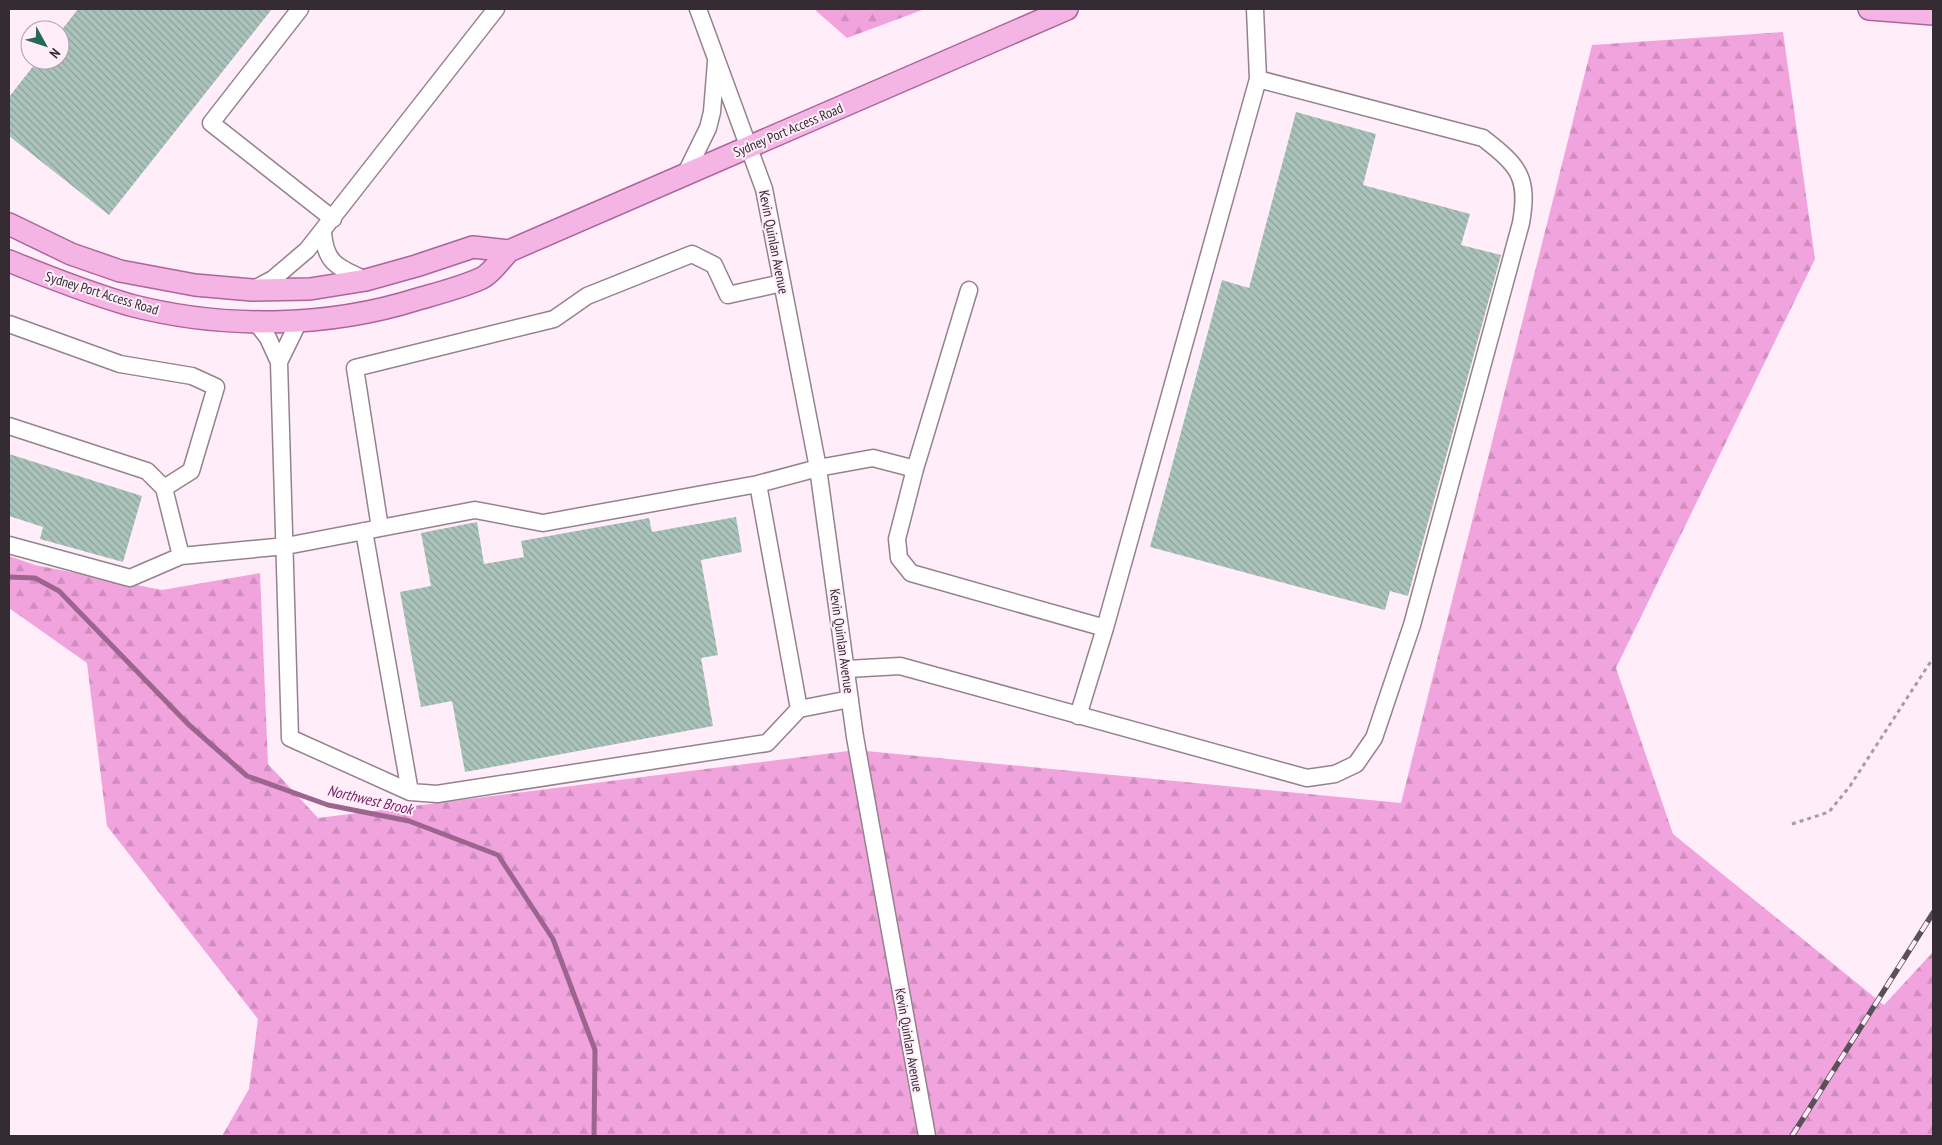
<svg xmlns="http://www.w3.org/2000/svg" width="1942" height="1145" font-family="'PT Sans Narrow',sans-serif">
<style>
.forest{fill:url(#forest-firs)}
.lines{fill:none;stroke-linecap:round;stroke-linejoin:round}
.stream{stroke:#9c658e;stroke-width:5}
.building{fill:url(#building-back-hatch)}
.minor-casing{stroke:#95828f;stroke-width:19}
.major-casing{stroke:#ac659b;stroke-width:24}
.path{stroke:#a89ba5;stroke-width:3;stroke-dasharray:4 4;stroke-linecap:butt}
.minor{stroke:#fff;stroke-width:16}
.major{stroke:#f4b5e5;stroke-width:21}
.rail-casing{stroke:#5a5158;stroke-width:5.5}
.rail{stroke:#ffeefa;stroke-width:4;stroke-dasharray:11;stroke-linecap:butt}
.labels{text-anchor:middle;stroke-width:4;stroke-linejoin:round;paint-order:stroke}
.street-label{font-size:14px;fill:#342c32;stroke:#ffeefa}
.water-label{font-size:15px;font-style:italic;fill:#761d66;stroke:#ffeefa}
</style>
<defs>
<pattern id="forest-firs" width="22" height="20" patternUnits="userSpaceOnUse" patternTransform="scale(1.25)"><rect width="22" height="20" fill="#f1a3de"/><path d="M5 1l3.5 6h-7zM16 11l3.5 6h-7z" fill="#cf8cbf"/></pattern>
<pattern id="building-back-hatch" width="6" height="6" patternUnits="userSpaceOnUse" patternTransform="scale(1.25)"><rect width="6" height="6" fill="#abc4bb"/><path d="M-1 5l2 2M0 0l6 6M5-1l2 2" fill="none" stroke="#8c9f99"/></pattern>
</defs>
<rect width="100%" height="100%" fill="#ffeefa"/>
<!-- forest -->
<path class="forest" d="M814,9H925L847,38Z
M1783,32L1815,259L1616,668L1673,834L1884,1005L1933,952V1136H222L249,1089L258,1019L107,826L87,663L9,608V556L35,565L162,590L260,573L268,764L318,818L856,750L1401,803L1592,45Z"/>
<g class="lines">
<!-- stream -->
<path class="stream" d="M9,577L35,578L59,591L188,724L247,776L328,805L409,821L498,855L553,939L595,1050L594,1136"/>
</g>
<!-- building -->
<path class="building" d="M78,9H272L109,215L9,136V97L38,60H60V32Z
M1296,112L1376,134L1363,185L1470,214L1461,245L1501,255L1408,596L1390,591L1385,610L1150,547L1222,280L1249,288Z
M9,454L142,496L123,562L40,539L43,527L9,516Z
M736,517L742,552L701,560L718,655L701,658L713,726L465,772L452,701L421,707L400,592L431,586L421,533L477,522L484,564L524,557L521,541L649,518L652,532Z"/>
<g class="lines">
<!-- minor casing -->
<g class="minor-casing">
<path id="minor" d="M300,9L211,123L333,219
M698,9L764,189L818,468L855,737L927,1136
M685,175L708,128L712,112L716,62
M323,232C325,264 339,268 366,280
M254,289L273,279L307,250L496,9
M255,321L268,338L279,362L290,738L410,792L437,794L767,743L799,709L850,699
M9,324L120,364L192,376L216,387L191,471L164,488L181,556
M279,362L299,321
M9,426L147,471L164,488
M915,469L897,539L899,558L911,573L1105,628
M758,484L799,709
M380,528L355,368L554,319L587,296L692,254L714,265L728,295L782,283
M364,531L410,792
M9,545L130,578L181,556L286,546L475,510L543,523L758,484L818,468L873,458L915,469L969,290
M847,669L900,666L1307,778L1335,774L1356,764L1374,738L1412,625L1521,223C1529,177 1519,166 1483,138L1258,79
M1078,716L1105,628L1258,79L1255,9"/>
</g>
<!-- major casing -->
<g class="major-casing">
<path id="major" d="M1869,9L1933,14
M9,224L71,254L120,271L195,285L252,290L310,289L366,280L416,266L473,247L509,251
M9,261C48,277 89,293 130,305C222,329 327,328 418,299C439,293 463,287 482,278C492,273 501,259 509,251L1067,9"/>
</g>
<!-- path -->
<path class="path" d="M1792,824L1829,812L1850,786L1933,658"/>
<!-- minor -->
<use href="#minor" class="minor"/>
<!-- major -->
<use href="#major" class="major"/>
<!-- rail casing -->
<g class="rail-casing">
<path id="rail" d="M1792,1136L1933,913"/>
</g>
<!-- rail -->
<use href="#rail" class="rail"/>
</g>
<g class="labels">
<!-- street labels -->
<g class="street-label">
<text transform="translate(788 130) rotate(-23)" y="5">Sydney Port Access Road</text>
<text transform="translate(774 242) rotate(79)" y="5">Kevin Quinlan Avenue</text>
<text transform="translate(102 293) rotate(17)" y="5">Sydney Port Access Road</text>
<text transform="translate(842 641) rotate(82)" y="5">Kevin Quinlan Avenue</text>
<text transform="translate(909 1040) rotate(80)" y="5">Kevin Quinlan Avenue</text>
</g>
<!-- water labels -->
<g class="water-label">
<text transform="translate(370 800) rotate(13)" y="5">Northwest Brook</text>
</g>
</g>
<!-- border -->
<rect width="1942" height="1145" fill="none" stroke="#342c32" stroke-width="20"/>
<!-- north arrow -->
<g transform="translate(45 45) rotate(130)"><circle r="24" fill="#ffeefa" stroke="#aea0aa"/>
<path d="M0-4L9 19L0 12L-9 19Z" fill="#266856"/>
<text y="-8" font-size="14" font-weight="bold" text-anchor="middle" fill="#342c32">N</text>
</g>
</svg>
